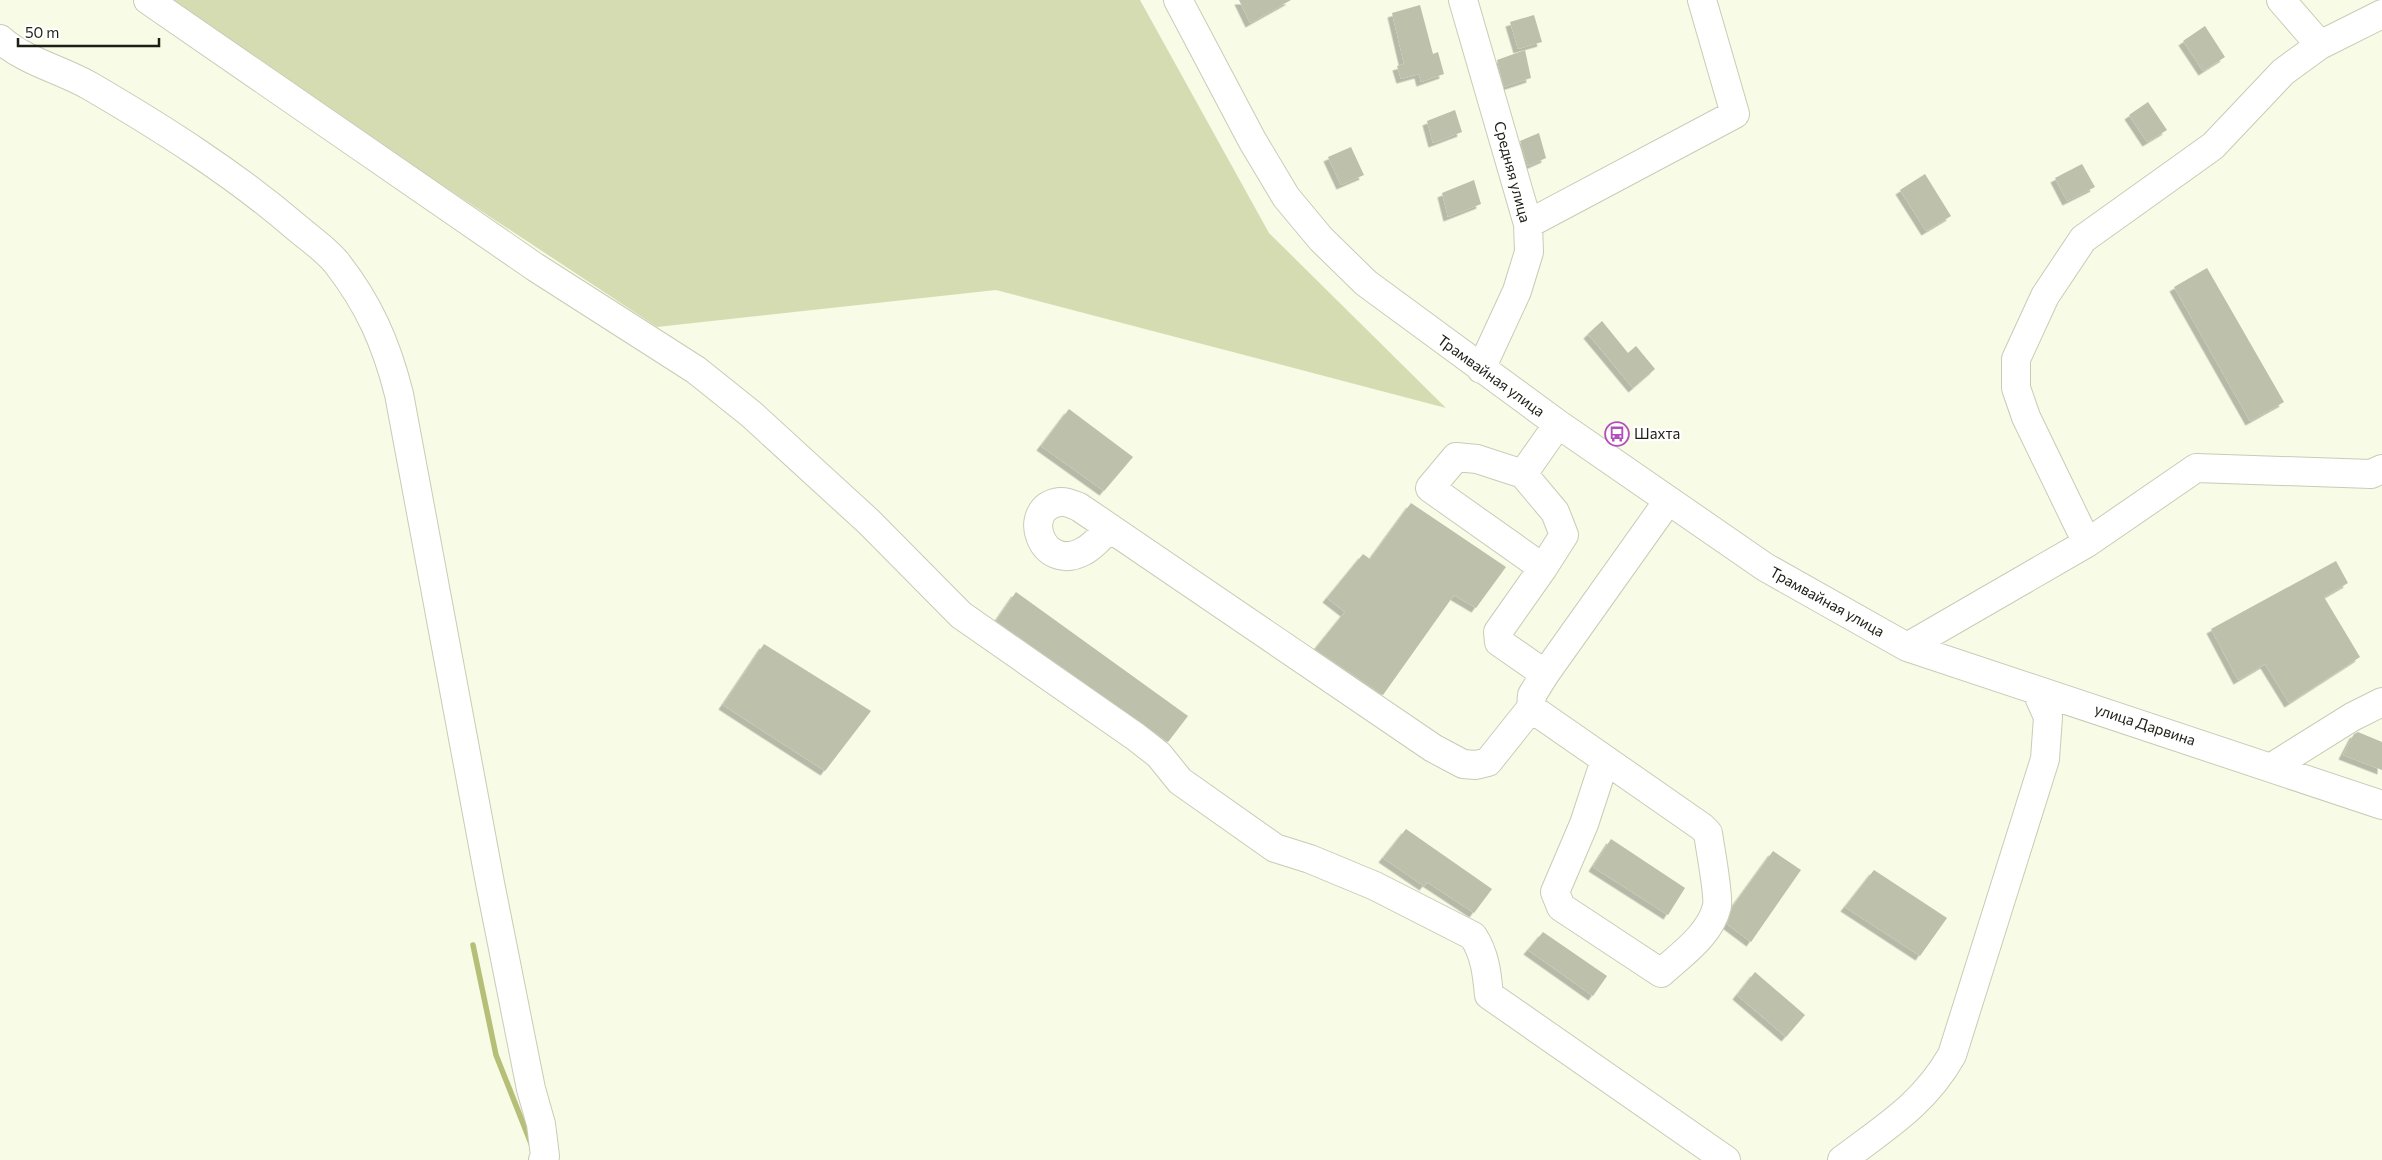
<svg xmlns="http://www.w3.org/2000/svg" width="2382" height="1160" font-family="Commissioner,sans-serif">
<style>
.green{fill:#d6dcb2}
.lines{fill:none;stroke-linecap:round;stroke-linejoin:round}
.stream{stroke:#b6be77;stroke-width:5.5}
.building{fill:#bdc0aa;filter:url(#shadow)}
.minor-casing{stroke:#c8ccb6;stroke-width:30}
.minor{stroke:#fff;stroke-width:28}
.labels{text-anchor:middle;stroke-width:4.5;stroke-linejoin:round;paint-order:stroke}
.street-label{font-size:15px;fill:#1d1e16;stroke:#fff}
.poi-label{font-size:15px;fill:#1d1e16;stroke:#fff;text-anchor:start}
</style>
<defs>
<filter id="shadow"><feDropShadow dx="-4.5" dy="4.5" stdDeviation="0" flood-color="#0004"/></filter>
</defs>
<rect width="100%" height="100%" fill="#f8fbe5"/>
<!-- green -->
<path class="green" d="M162,0H1140L1269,233L1446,408L996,290L657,327Z"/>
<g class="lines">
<!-- stream -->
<path class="stream" d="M473,945L496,1055L532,1146"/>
</g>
<!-- building -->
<path class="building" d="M1239,0H1291L1250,23Z
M1420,5L1433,54L1438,52L1444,74L1421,82L1419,74L1401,79L1397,66L1404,64L1392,13Z
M1534,15L1542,42L1518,49L1510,22Z
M2205,26L2225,57L2203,71L2183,41Z
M1525,50L1531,78L1504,87L1497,60Z
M2148,102L2167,130L2147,142L2129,115Z
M1455,110L1462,132L1433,143L1427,121Z
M1539,133L1546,158L1528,166L1520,141Z
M1351,147L1364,175L1341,185L1328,157Z
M2082,164L2095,187L2067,201L2055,178Z
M1925,174L1951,216L1926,231L1900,190Z
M1474,180L1481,204L1448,217L1442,193Z
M2207,268L2284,402L2250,421L2174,287Z
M1602,321L1628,353L1636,346L1655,369L1633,388L1588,334Z
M1069,409L1133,457L1104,491L1041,446Z
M1411,503L1506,567L1476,608L1454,595L1383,695L1315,649L1345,612L1327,598L1363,554L1370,559Z
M2336,561L2348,583L2324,597L2360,657L2289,703L2265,664L2238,680L2211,629Z
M1016,592L1188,716L1168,742L996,621Z
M764,644L871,711L825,771L723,705Z
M2358,732L2382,742V770L2343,755L2354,734Z
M1406,829L1492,889L1474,913L1427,882L1424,886L1383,858Z
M1611,839L1685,888L1668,915L1593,867Z
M1773,851L1801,870L1751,942L1727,924L1733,906Z
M1874,870L1947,918L1920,956L1845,907Z
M1543,932L1607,976L1593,996L1528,950Z
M1755,972L1805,1015L1786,1037L1737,995Z"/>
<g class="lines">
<!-- minor casing -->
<g class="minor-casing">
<path id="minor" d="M148,0L535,267L696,370L751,414L869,522L961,615L1136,737L1159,755L1180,781L1275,848L1310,859L1375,886L1473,936C1485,954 1487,974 1489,995L1726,1160
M1178,0L1252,140L1286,197L1321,239L1366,283L1558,424L1765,567L1907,647L2382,805
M1463,0L1528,224L1529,252L1517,291L1481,369
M2281,0L2320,45
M0,39C26,62 60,69 90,86C162,128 233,173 296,227C309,238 325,249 336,262C369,304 386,343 399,394L490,883L531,1089L541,1124L545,1156L543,1160
M1528,224L1735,114L1702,0
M1523,474L1555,512L1564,535L1543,568L1430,488L1456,457L1477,459L1523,474L1558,424
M1110,528C1102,535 1094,546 1084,551C1041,575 1019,507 1060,502C1066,501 1074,505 1079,507L1433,748L1463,764L1476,765L1488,762L1531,708
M2087,543L2026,417L2016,388V359L2045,296L2083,239L2213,146L2283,72L2320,45L2382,14
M1543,568L1498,632L1499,642L1545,674L1532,695L1531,708L1702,827L1708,833C1710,848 1719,894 1717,906C1711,934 1681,955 1661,973L1561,907L1555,892L1584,824L1605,760
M1907,647L2087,543L2196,468L2371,474L2382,469
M1545,674L1668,501
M2272,767L2352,717L2382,702
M1842,1160C1887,1126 1924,1104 1952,1055L2045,759L2048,717L2036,690"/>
</g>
<!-- minor -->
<use href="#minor" class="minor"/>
</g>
<!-- icons -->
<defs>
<g id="bus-ring" transform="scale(1.25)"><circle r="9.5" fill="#fff" stroke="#b152bb" stroke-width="1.5"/><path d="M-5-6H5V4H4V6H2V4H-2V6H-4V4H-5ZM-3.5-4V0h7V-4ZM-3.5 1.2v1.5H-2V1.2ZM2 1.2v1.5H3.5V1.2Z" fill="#b152bb"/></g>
</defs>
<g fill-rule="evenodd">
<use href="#bus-ring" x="1617" y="434"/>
</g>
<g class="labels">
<!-- street labels -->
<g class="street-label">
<text transform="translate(1512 172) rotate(75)" y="5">Средняя улица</text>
<text transform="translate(1491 376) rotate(36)" y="5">Трамвайная улица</text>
<text transform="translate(1827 602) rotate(29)" y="5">Трамвайная улица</text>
<text transform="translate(2145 725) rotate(18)" y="5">улица Дарвина</text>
</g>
<!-- poi labels -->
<g class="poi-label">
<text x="1634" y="439">Шахта</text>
</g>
</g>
<!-- scale -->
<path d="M18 38v8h141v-8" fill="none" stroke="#1d1e16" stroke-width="2.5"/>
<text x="25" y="38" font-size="15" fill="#1d1e16" stroke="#ffffff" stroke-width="4" paint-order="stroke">50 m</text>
</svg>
